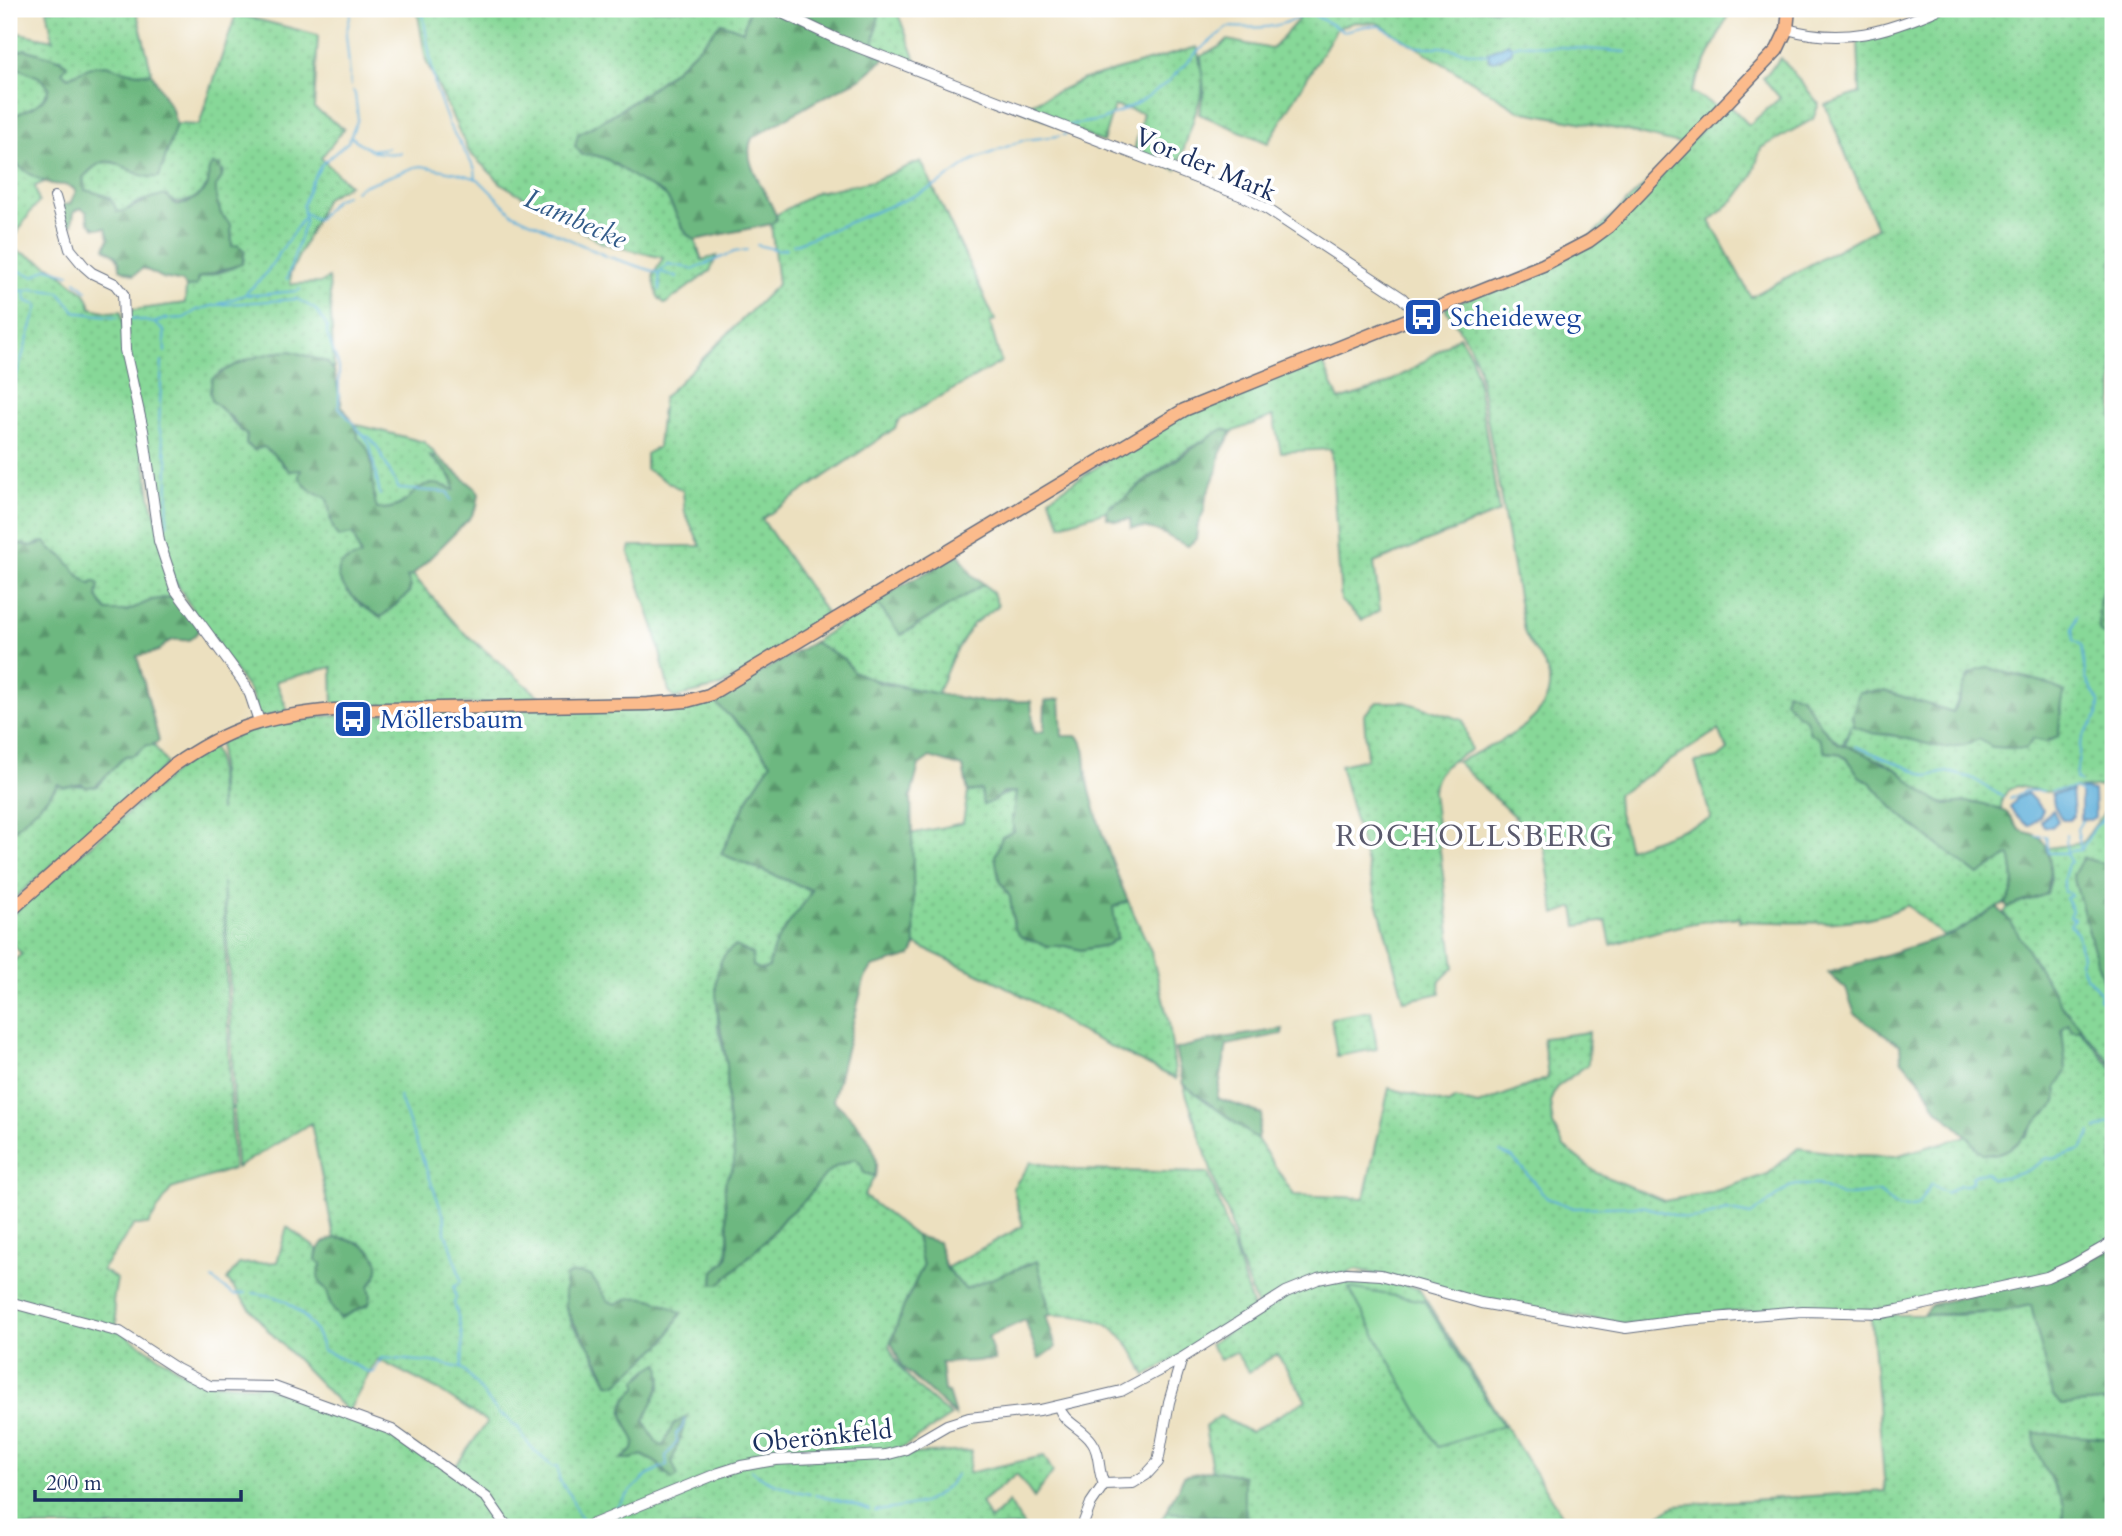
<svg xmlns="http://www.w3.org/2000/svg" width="2122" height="1536" font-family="Cardo,serif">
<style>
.grass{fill:url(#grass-dots);stroke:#51847b;stroke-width:2;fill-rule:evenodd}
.forest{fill:url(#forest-firs);stroke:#44746f;stroke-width:2}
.park{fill:#87d898;stroke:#51847b;stroke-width:2}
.water{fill:#60b0db;stroke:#3e709c;stroke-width:2}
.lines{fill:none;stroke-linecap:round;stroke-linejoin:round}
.stream{stroke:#60b0db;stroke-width:2}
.minor-casing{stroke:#646d80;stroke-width:12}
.major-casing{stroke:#646d80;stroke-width:15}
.minor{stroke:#fff;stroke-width:10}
.major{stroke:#fbbb8c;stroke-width:12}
.labels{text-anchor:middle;stroke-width:7;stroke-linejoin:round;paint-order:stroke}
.street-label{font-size:26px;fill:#1b2f5e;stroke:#fff}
.transit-label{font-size:26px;fill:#164399;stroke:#fff;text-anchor:start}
.water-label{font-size:28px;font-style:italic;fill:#335c8a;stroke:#fff}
.quarter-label{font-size:30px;letter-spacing:2px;fill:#5a5a6d;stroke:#fff}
</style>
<defs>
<pattern id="grass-dots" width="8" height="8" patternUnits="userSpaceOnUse" patternTransform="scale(1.75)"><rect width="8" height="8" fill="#87d898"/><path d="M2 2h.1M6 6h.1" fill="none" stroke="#74ba85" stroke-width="1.8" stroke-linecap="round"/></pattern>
<pattern id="forest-firs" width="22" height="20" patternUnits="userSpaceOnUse" patternTransform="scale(1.75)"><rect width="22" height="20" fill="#6db880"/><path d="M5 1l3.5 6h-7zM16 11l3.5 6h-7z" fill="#59966c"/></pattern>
</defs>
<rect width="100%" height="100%" fill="#fff"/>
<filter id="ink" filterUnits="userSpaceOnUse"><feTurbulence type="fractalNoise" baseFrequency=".0143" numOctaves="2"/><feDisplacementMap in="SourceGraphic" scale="14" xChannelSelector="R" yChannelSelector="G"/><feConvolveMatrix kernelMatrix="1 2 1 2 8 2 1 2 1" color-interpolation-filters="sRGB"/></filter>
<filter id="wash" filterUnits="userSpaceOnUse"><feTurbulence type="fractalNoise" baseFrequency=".00686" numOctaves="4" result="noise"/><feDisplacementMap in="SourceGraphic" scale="28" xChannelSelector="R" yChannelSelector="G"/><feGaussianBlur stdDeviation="1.57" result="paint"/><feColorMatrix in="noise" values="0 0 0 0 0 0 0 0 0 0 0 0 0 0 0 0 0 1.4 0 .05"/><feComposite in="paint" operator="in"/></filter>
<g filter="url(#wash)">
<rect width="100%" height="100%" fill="#ece0bf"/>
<!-- grass -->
<path class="grass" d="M47,9H136L152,74L129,72L106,65L68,77L62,72L61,59L40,55L26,49L17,52L9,49V31L53,40Z
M417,9H750L743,31L721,23C683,69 631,107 578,134L589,154L607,159L667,197L687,235L695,240L702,260L717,256L710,271L665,304L658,297L653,276L663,258L602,243L502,184L469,152L426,61Z
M880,9H896L920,70L872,50Z
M1300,9H1723L1729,13L1691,92L1719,108L1684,145L1622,130L1520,111L1377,23L1355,22L1337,28L1268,143L1199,114L1204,93L1201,56L1221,46L1227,40L1272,49L1298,20Z
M1950,9H2106L2113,13V555L2099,604L2113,642V789L2104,786L2046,792L2017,786L2008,790L2002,799L2001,811L1970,802L1942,805L1913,786L1901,772L1886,763L1873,759L1845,744L1851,725L1843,744H1839L1821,726L1801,696L1796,713L1806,718L1810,733L1819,738L1825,752L1837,753L1848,759L1859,776L1871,783L1892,807L1913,826L1978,875L2010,854C2014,873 2020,900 1997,907L1954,933L1943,936L1907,905C1863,929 1789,922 1739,921L1740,917C1693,921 1655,931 1611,945L1606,921L1577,926L1574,907L1555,914L1544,845L1457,762C1491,745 1559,722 1548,674C1544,658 1529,647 1524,631L1478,366L1468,343L1445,308L1573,253L1729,105L1749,125L1780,98L1763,78L1781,58L1819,104L1813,119L1761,148L1752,177L1736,198L1710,221L1751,297L1877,228L1825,105L1860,93L1858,42L1897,31ZM1987,668L2014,675L2061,700L2062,714C2037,736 2013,759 1979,739L1965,745L1872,733L1852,716L1857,702L1884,691L1953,712L1969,674ZM1718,730L1728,750L1718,758L1695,762L1711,819L1629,849L1618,809L1617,795Z
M236,14L318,35L314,108L344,129L321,158L349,185L326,198L290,274L291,284L320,283L329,278L334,371L327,362L275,352L222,372L213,379L210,392C219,406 234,425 247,435L246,444L254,450L264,446L279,459L283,466L301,470L326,496L330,506V519L353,534L361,556C350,558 344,563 339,573L360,605L381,617L408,594L407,577L413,575L461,630L546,702L333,707L332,667L276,681L288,711L259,718L251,693L203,626L170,573L130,369L125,311L185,303L186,287L196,286L198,278C213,274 234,271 244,260L232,246L231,225L221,214L216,198V186L222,177L223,171L208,180V184C187,216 167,194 141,201C130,204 130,212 116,212L110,197L85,190L83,178L97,164L104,161L125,165L140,175L163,166L176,124L199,125Z
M1197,47L1203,79L1202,93L1177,170L1134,152L1143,113L1114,106L1103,142L1020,109L1082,80Z
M9,64L39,77L49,87C45,106 25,110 9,118Z
M9,157L14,163L44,182L35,186L39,202L31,211L9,246Z
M921,161L995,320L990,323L1001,362L898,421L895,428L762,519L831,620L721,686L674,698L669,691L655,631L629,553L631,546H701L685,513L683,491L646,469V454L658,447L663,398L778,284L771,224L777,219L776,215L817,192L873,181Z
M9,248C31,256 50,264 68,280C80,292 86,288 91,308L109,312L121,311L150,496L178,596C152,596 132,616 107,611L100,602L91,584L79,578L70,565L41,542L32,546L9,542Z
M1459,336L1471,356L1477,377L1499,512L1374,563L1380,610L1362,620L1341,601L1331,449L1281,452L1273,416L1232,432L1223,429L1187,450L1143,482L1121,501L1111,504L1106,511L1061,525L1049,498L1160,426L1320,356L1339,400L1380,387L1413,369Z
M354,424L424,442L438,457H431C441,467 455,475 454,490L445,486L424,485C410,499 398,510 377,509L373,497L371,457L358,438L357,428Z
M984,584L993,593L998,606L973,624L952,658L937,694L863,677L852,671L844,659L814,642L875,601L902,635Z
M712,700L745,730L771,763L751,793L721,854L812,891C805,901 800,912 792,921C779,939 771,943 770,967L762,970L752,966L717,975L718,1027L727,1065V1113L735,1155L733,1171L726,1181C726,1195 731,1251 726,1259C724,1263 718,1267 714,1271L713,1284H720L767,1239L785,1217L805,1200L825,1175L837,1166L855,1159L861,1164L864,1173L875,1176L864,1196L916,1236L923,1266L904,1306L889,1346C902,1378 925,1394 951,1416L897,1451L822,1458L972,1451L968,1473L1044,1456L1053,1472L1034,1498L1017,1474L981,1502L990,1520L1009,1502L1024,1527H606L603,1521L622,1510L580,1527H9V1092L13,1090L9,1076V964L22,954L9,941V917L189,759L212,746L217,757L220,811V742L260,726L324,716ZM223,882L229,965L236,1168L311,1123L334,1238H345L361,1243L376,1278L369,1286L371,1295L369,1304L340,1318L329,1302L328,1290L321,1285L322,1264L316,1261L317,1249L287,1227L277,1262L239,1264L227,1280L266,1328L348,1412L377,1359L438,1390L487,1422L452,1471L381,1425L263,1386L198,1382L118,1330L113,1302L117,1279L102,1270L134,1225H148L171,1189L233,1169ZM580,1273L591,1276L608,1301L616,1304C629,1296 642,1298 656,1300L665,1341L624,1376L608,1383L587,1342L573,1326L565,1307L570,1274ZM649,1369L662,1376L660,1387L644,1421L656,1443L663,1447L673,1425L687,1417L672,1461L673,1468L664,1474L657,1463L642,1455L631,1459L623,1458L633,1450L636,1441C623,1419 614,1405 637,1388V1380Z
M1377,702H1405L1463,720L1471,750C1452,761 1434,768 1433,792L1454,967L1439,982L1441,993L1404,1001L1340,765L1367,759L1364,715Z
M147,745H154L167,764L9,903L10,833L48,797L59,784L96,787L125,756L134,755Z
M981,790L983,805C997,800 1001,793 1016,792L1012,821L1014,831L999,879L1010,897L1014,928L1048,946H1066L1081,950L1092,948L1107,945L1117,938L1112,907L1128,901L1151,951L1169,1023L1176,1079L1075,1029L1034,1002L999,983L914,944L910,834L963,823L968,792Z
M2113,807V866L2073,875L2108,1000L2113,1013V1065L2063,1008L2004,913L2008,907L2047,894L2051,879L2048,848L2082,843L2104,813Z
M1371,1011L1377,1049L1337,1056L1331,1018Z
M2068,1023L2077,1031L2080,1030L2113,1069V1240L2045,1274L1876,1310L1730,1311L1630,1325L1487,1302L1356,1269L1257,1307L1237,1253L1229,1216L1218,1192L1183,1084L1257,1139L1294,1195L1364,1198L1389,1088L1448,1104L1455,1099L1478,1105L1548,1078L1543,1038L1589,1032L1588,1064L1556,1088L1550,1102L1553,1125L1564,1147L1597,1173L1664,1201L1709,1193L1768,1174L1798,1148L1852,1155L1896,1156L1967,1136L1976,1147L2027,1136C2031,1129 2035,1121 2041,1116C2052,1107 2059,1105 2056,1088L2066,1071L2062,1029Z
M1031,1162L1077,1170L1208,1173C1226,1218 1238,1265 1254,1311L1146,1376C1125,1328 1104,1314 1051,1315L1036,1261L965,1290L946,1268L1023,1226L1013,1188Z
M1346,1275L1380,1276L1419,1289L1569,1527H1157L1166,1512L1247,1520L1244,1503V1476L1212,1470L1205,1427L1220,1416L1250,1432L1306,1400L1277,1354L1249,1372L1235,1352L1220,1360L1210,1344L1256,1313L1318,1281Z
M2031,1305L2052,1395L2062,1405L2113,1401V1439L2034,1434L2036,1450L2064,1505V1516L2059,1527H1634L1655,1518L1676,1505L1885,1491L1871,1317L1889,1315H1959L1999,1312Z"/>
<!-- forest -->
<path class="forest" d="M749,9H880L872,52L886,57L862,78L818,100L752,138C740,164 770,194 777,219L771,224L695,240C680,231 678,214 668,199C662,189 650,188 641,182C623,171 604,151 582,155L575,146L578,134C631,107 683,69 721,23L743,31Z
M9,49L17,52L25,49C38,55 57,55 67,65L62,72L68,77L93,66L106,65L129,72L152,74L172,110L176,124L159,177C125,181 115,140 83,178L85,190C101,194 113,195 117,212C136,211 146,193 168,196C171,200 171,203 176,204C185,206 207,193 208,184C210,175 205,171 213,164L220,166L222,177L216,186V198L221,214L231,225L232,246L238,245L245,251L242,264L198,278L196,286L186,287L183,282L163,278L143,268L134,275L120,269C120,258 115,254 105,248L109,238L106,228H95L88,221L87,212L81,208L74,212L72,225L63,226L61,213L63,205L70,204L76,191C67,181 59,187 49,183C35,179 18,167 9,157V118C25,110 45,106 49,87L39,77L9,64Z
M291,351L327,362L334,371L342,406L357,428L358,438C379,452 369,487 377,509C410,511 409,489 426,485C436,482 446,487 454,490C455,475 440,465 430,456L438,457L475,488L479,494L477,506L471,517L413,575L407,577L411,587L408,594L381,617C360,607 309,566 361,556L353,534L338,537C328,524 332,511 326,497C313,495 305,487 299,476L301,470L289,471L279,459L264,447L254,450L246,443L247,435L240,430L234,420L212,401L210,392L212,379C234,362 264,352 291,351Z
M1223,429L1232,432L1220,454L1218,468L1206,497L1204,511L1198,524L1196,539L1188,546C1166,537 1157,525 1131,528L1130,519L1117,521L1107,518L1106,511C1111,504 1117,504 1123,499C1157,473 1187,451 1223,429Z
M9,542L32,546L45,542L51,550C68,554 74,577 91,584L94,581L99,584L97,597L107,611H127L152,600L179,596L202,626C184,652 184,633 168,642C167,643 160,649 160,650C152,654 144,654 137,656L159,741L150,746L147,745L134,755L125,756L96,786L86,787L82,784L63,787L58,784L48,797L9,835Z
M959,554L972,575L984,584L901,635L875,601Z
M2113,555V642L2099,631V604Z
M814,642L844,659L853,671L880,683L983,702L1031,701L1034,733L1044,731L1045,701L1060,699L1062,736H1078C1087,747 1085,764 1087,777C1096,820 1111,861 1128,901L1113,907L1117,938L1107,945L1081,950L1066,946H1048L1021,937L1014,928L1010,897L999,879L995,856L1002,837L1014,831L1012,821L1016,792L1002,793L994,801L983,805L981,790L968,792L963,767L930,757L919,765L911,796L915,948L911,956L872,967L864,980L833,1100C855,1122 882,1142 875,1176L864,1173L861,1164L855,1159L837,1166L825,1175L805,1200L785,1217L767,1239L720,1284H713L714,1271C718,1267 724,1264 726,1260C733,1248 725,1212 725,1196C725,1192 724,1184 726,1180C730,1170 735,1171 734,1156C733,1142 729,1128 728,1114C726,1098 728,1082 727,1066C724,1036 699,962 736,946L752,954L753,966L762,970L769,967C772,935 798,917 812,890L721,854L751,793L771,763L745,730L712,700Z
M1988,668L2043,682L2065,692C2059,705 2061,722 2058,737L2046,742L2033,739L2026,749L1992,747L1979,739L1965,745L1943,748L1892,735L1872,733L1854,726L1852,716L1859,692L1884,691L1953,712C1966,693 1959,672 1988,668Z
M1786,691L1801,696L1821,726L1839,744C1848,746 1893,765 1901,773C1914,784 1922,793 1939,802C1948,807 1960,801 1970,802C1980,804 1999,808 2007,813C2012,817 2015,826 2020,830C2024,833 2030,832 2035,835C2054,844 2051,877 2047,894L2008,907L2005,904C2018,889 2014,873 2010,855L1978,875L1913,826L1892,807L1871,783L1859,776L1848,759L1837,753L1825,752L1819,738L1810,733L1806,719L1796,713L1785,701Z
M2083,858L2113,866V1013L2108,1000L2073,875Z
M1997,907L2011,922L2063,1008L2081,1027L2077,1031H2072L2068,1024L2062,1029L2066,1071L2056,1088C2060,1110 2049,1106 2038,1120C2022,1138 2011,1157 1982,1154L1967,1136L1937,1109L1923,1084L1901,1059L1900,1045L1855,1014L1846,989L1828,973L1954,933Z
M1283,1029L1282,1034L1227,1045L1217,1098L1262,1114L1257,1139L1183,1084L1175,1049L1223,1038Z
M916,1236L938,1242L946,1268L965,1289L1037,1261L1051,1315L1046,1316L1056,1347L1039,1359L1025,1320L988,1337L995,1360L941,1363L944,1391L948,1392L955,1415L902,1367L891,1342L904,1306L923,1266Z
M334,1238C361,1238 395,1259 369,1286L371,1295L369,1304L341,1318C331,1311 329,1301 327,1290C318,1282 315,1275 322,1264L316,1261C317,1247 321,1242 334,1238Z
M2113,1247V1401L2062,1405L2052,1395L2031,1305L1999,1312L1923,1315L1931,1305L2080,1266Z
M580,1273L591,1276L608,1301L616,1304C637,1290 662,1301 681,1313L665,1341L617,1384L608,1383C603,1369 596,1355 587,1343C569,1316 561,1310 566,1276L570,1274Z
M659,1363C667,1385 651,1401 644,1421L656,1442L663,1446L673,1425L687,1416L672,1461L678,1476L672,1480L657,1463L642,1455L631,1459H622L633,1450L635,1441C623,1419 614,1405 637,1388V1380L649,1369Z
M2034,1433L2113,1439V1527H2059L2064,1516V1505L2036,1450Z
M1212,1470L1244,1476V1503L1247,1520L1166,1512L1184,1476Z"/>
<!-- park -->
<path class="park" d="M1349,1288L1424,1301L1503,1426L1438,1447Z"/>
<!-- water -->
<path class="water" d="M1508,43L1512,47V52L1495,61L1489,60L1488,52Z
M2081,789L2094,791L2095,817L2090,820L2081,819Z
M2072,791L2074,816L2070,820H2062L2054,805L2052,794Z
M2027,793L2043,810L2040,817L2029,826L2018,818L2010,808L2017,798Z
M2053,810L2058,821L2052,827L2044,826L2041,821Z"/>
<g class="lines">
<!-- stream -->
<path class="stream" d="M422,9L435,87L449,125L475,169L476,179
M1310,10L1314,15L1343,31L1366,26H1380L1417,47H1441L1487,55
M1512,47L1520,44L1626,52
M351,86L346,34L352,9
M1069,125L1102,120L1140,102L1169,81L1197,52L1228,27C1260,28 1284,30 1309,9
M1063,135L1066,134
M352,137C369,152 378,155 401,153
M371,150L388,148
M355,191L360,187L415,167L422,166L458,173L478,179L512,213L606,256L659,273L668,264L694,269L734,252L747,250
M304,213L317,220L335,200L346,195
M757,245L778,250L787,248
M793,245L907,199L937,185L973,160L1024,140L1059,136
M9,268L34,276L48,268L69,274
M661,272L677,277
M659,274L660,290
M287,279L305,222L303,205L311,183L322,164L348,142L358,119L355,94L353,91
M76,281L87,291
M9,283L19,291H25L26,301L38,305L14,383L9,389
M25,291L32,289L59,292L75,311L81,313L118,317
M247,295C265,295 280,292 298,291L300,289
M219,304L244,295L264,276L303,218
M129,318L154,323L164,319L184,318L197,310L215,305L297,299L315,309L327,326V334L339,367V407L364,436L369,437L376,445L399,489L448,492L451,501
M156,324L164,331L165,352
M162,361L159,427L168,463L167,525
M364,436L370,445L380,495
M2077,616L2073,628L2074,640L2081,645L2086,679L2099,702L2098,715L2084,735L2080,745L2076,779L2080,782
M1855,746L1928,776L1947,772L1972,778L2003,797
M2051,791L2075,788L2082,793
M2010,799L2025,791H2043
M2066,834L2067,856L2071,862L2068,864L2064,878V891L2068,892L2071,896L2066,898L2072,911L2070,917L2075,919L2070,924L2078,935L2082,957L2080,962L2085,975L2100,992L2099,998L2107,1004L2108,1009H2113
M2036,836H2046L2049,853H2068
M2081,850L2095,827L2113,811
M2069,851L2081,850L2077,829L2082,821
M399,1096L445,1219V1234L450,1242L461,1281L454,1287L456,1298L454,1303C461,1323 465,1347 461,1368
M2097,1129L2113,1122
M1500,1152L1512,1157L1522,1168L1547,1198L1574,1208L1642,1206L1687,1219L1701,1218L1726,1210L1751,1215L1789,1187L1797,1185H1818L1842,1196L1877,1192C1885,1195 1890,1204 1898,1207C1903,1209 1911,1207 1917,1206L1931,1184L1946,1193L1959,1185H1968L1972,1182V1177L1978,1173L1987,1172L1990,1178C2011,1178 2030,1172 2046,1158L2052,1159L2081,1150L2091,1133
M212,1279L234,1295L245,1293
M253,1293C261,1294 269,1295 276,1297C295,1303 320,1329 322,1351L328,1352L370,1373L374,1372L381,1358L433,1362L461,1368L469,1376L499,1414L506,1416L514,1426L518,1427C523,1441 543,1460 554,1467L558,1466L559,1480L571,1496L576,1510L585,1522
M751,1470C760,1480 796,1492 810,1494
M815,1495L854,1504L869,1510
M614,1510C628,1494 646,1472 667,1465L666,1456L677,1442L676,1434L682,1428L685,1419
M875,1511C911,1506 934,1508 957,1474
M615,1527L619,1519"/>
</g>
</g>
<g filter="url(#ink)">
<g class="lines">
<!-- minor casing -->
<g class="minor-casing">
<path id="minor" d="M774,9L837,39L1245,197L1267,209L1402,298L1410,306L1414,315
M1787,29C1843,45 1886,32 1939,9
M55,197L70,249L84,266L92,273L115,284L123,294L125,350L143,430L159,541L175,589L242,680L250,694L259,721
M9,1302L120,1332L177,1369L210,1386L274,1387L392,1430L487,1498L507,1527
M1059,1406C1062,1422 1083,1428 1092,1442C1101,1454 1097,1470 1104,1484
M586,1527L719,1473L741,1466L775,1460L885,1455L904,1450L947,1425L969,1418L1040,1410L1121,1391L1182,1358L1286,1292L1318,1279L1347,1273L1381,1275L1481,1303L1626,1328L1686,1320L1803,1311L1882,1313L1898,1310L2047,1277L2071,1266L2113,1242
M1082,1527L1091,1503L1104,1484L1133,1483L1146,1475L1158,1462L1169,1402L1182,1358"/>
</g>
<!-- major casing -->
<g class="major-casing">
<path id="major" d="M9,912L173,766C228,727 268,716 334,710L648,704L687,701L709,695L1184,410L1543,265L1589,241L1608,227L1777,50L1787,29L1789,9"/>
</g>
<!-- minor -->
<use href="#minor" class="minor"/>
<!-- major -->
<use href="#major" class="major"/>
</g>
</g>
<!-- icons -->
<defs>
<g id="bus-square" transform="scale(2.0125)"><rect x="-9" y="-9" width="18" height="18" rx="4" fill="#1a4fb4" stroke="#fff"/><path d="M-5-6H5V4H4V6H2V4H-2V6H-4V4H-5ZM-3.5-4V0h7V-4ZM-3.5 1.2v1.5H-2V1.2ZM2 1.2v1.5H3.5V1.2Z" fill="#fff"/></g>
</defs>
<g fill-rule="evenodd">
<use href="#bus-square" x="1423" y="317"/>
<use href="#bus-square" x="353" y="719"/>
</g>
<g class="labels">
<!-- street labels -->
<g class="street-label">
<text transform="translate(1206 164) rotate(23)" y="9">Vor der Mark</text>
<text transform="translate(822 1436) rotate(-6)" y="9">Oberönkfeld</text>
</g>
<!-- transit labels -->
<g class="transit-label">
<text x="1450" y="326">Scheideweg</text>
<text x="380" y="728">Möllersbaum</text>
</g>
<!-- water labels -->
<g class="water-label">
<text transform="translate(576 218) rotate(24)" y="10">Lambecke</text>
</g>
<!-- quarter labels -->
<g class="quarter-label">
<text x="1475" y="846">ROCHOLLSBERG</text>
</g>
</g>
<!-- margin -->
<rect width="2122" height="1536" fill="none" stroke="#fff" stroke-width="35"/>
<!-- scale -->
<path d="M35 1490v10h206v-10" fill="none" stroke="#1b2f5e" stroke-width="3.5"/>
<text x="46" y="1490" font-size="21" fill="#1b2f5e" stroke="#ffffff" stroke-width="5" paint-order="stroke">200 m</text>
</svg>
